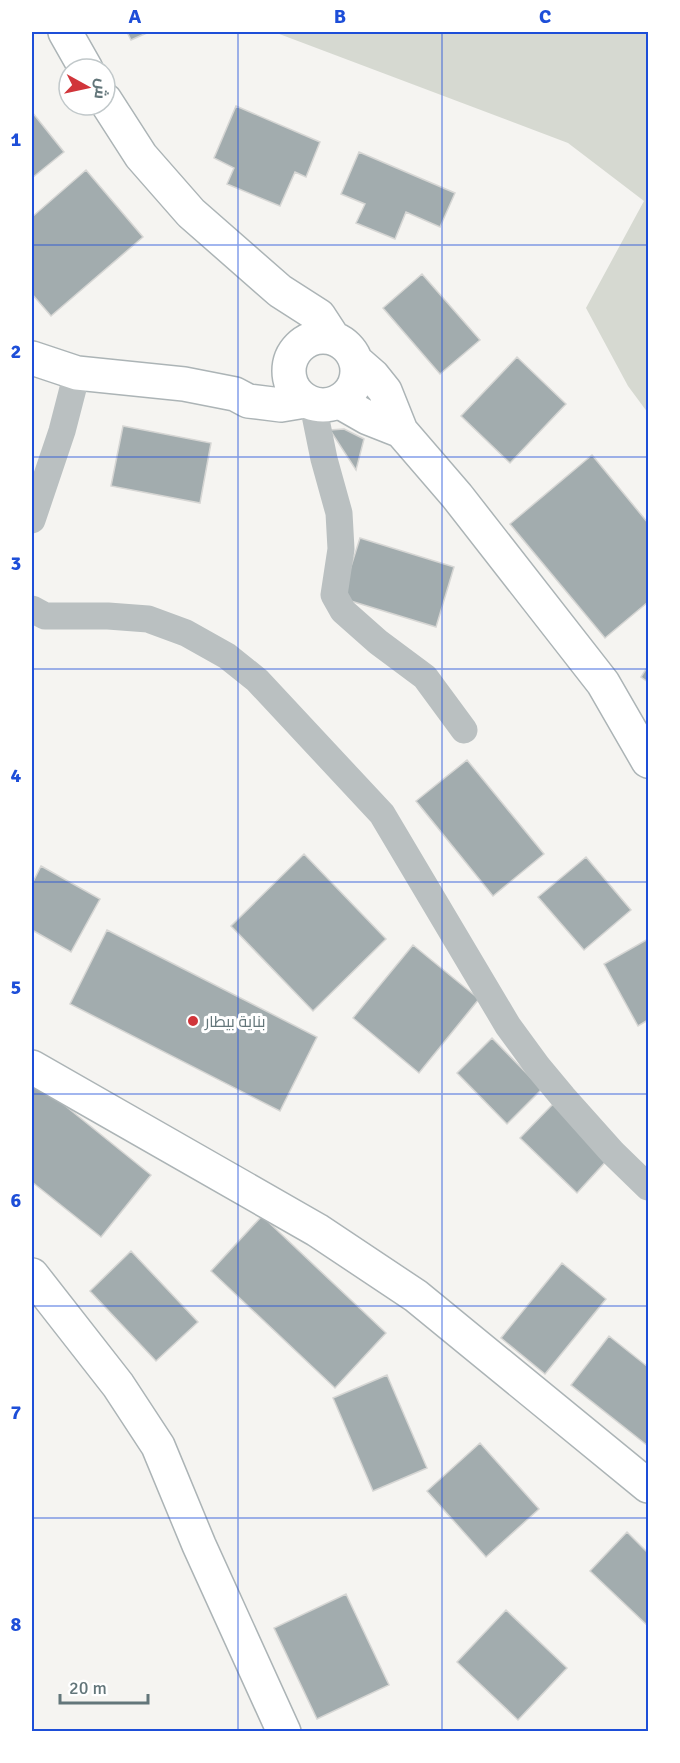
<svg xmlns="http://www.w3.org/2000/svg" width="680" height="1763" font-family="Signika,Cairo,sans-serif">
<style>
.green{fill:#d6d9d1}
.building{fill:#a2acae;stroke:#d6d6d4;stroke-width:1.5}
.lines{fill:none;stroke-linecap:round;stroke-linejoin:round}
.secondary-casing{stroke:#acb4b6;stroke-width:36}
.street{stroke:#bac0c1;stroke-width:27}
.secondary{stroke:#fff;stroke-width:33}
.grid{fill:none;stroke:#1d4ed8;stroke-width:1.5;stroke-opacity:0.55}
.poi-dot{fill:#d1353a;stroke:#fff;stroke-width:2}
.labels{text-anchor:middle;stroke-width:6;stroke-linejoin:round;paint-order:stroke}
.poi-label{font-size:16px;fill:#63767a;stroke:#fff;text-anchor:start}
.neatline{fill:none;stroke:#1d4ed8;stroke-width:2}
.grid-label{font-size:20px;text-anchor:middle;font-weight:bold;fill:#1d4ed8}
</style>
<rect width="100%" height="100%" fill="#f5f4f1"/>
<!-- green -->
<path class="green" d="M274,32H648V413L628,386L586,308L644,201L568,143Z"/>
<!-- building -->
<path class="building" d="M127,32H149L131,40Z
M236,106L320,142L306,177L295,172L280,206L227,184L234,168L214,158Z
M32,112L64,152L32,178Z
M359,152L455,193L440,227L406,212L395,239L356,223L365,204L341,194Z
M86,170L143,237L51,316L32,294V217Z
M422,274L480,340L440,374L383,308Z
M517,357L566,404L510,463L461,416Z
M123,426L211,443L200,503L111,486Z
M344,429L364,439L356,470L330,430Z
M592,455L648,523V602L605,638L510,524Z
M360,538L454,567L436,627L341,598Z
M648,666V682L641,677Z
M467,760L544,854L493,896L416,801Z
M304,854L386,939L313,1011L231,926Z
M586,857L631,910L584,950L538,897Z
M41,866L100,899L71,952L32,930V884Z
M107,930L317,1037L280,1111L70,1004Z
M648,939V1020L638,1026L604,964Z
M413,945L479,999L419,1073L353,1018Z
M492,1038L542,1089L507,1124L457,1073Z
M32,1079L151,1175L101,1237L32,1182Z
M553,1104L609,1158L577,1193L520,1138Z
M262,1216L386,1333L335,1388L211,1271Z
M131,1251L198,1322L156,1361L90,1291Z
M562,1263L606,1299L545,1374L501,1338Z
M609,1336L648,1367V1446L571,1385Z
M387,1375L427,1468L373,1491L333,1398Z
M480,1443L539,1509L486,1557L427,1491Z
M627,1532L648,1553V1626L590,1571Z
M346,1594L389,1685L317,1719L274,1628Z
M506,1610L567,1668L518,1720L457,1662Z"/>
<g class="lines">
<!-- secondary casing -->
<g class="secondary-casing">
<path id="secondary" d="M65,32L86,69
M105,100L141,156L191,213L280,291L319,316L334,339
M289 371a34 34 0 1 1 68 0a34 34 0 1 1-68 0Z
M32,358L77,373L184,384L235,394L248,401L281,405L305,401
M357,362L373,376L385,391L401,431L457,496L603,683L648,761
M340,402L368,418L401,431
M32,1067L317,1230L416,1296L648,1486
M32,1275L118,1385L158,1446L199,1545L284,1732"/>
</g>
<!-- street -->
<path class="street" d="M313,405L324,459L339,513L341,549L334,595L343,611L378,642L425,677L464,730
M32,520L62,431L77,373
M32,609L45,616H108L148,619L186,633L227,656L257,680L382,814L508,1026L538,1067L563,1097L613,1153L648,1187"/>
<!-- secondary -->
<use href="#secondary" class="secondary"/>
</g>
<!-- grid -->
<path class="grid" d="M238,32V1732M442,32V1732M32,245H648M32,457H648M32,669H648M32,882H648M32,1094H648M32,1306H648M32,1518H648"/>
<!-- markers -->
<circle class="poi-dot" cx="193" cy="1021" r="6"/>
<g class="labels">
<!-- poi labels -->
<g class="poi-label">
<text x="205" y="1027">بناية بيطار</text>
</g>
</g>
<!-- border -->
<rect width="680" height="1763" fill="none" stroke="#ffffff" stroke-width="66"/>
<!-- north arrow -->
<g transform="translate(87 87) rotate(98)"><circle r="28" fill="#ffffff" stroke="#c1c8ca" stroke-width="1.5"/>
<path d="M0-4.5L10 22L0 15L-10 22Z" fill="#d1353a"/>
<text y="-9" font-size="16" font-weight="bold" text-anchor="middle" fill="#63767a">ش</text>
</g>
<!-- scale -->
<path d="M60 1694v9h88v-9" fill="none" stroke="#63767a" stroke-width="3"/>
<text x="69" y="1694" font-size="18" fill="#63767a" stroke="#ffffff" stroke-width="4.5" paint-order="stroke">20 m</text>
<rect x="33" y="33" width="614" height="1697" class="neatline"/>
<g class="grid-label">
<text x="135" y="23">A</text>
<text x="340" y="23">B</text>
<text x="545" y="23">C</text>
<text x="16" y="146">1</text>
<text x="16" y="358">2</text>
<text x="16" y="570">3</text>
<text x="16" y="782">4</text>
<text x="16" y="994">5</text>
<text x="16" y="1207">6</text>
<text x="16" y="1419">7</text>
<text x="16" y="1631">8</text>
</g>
</svg>
